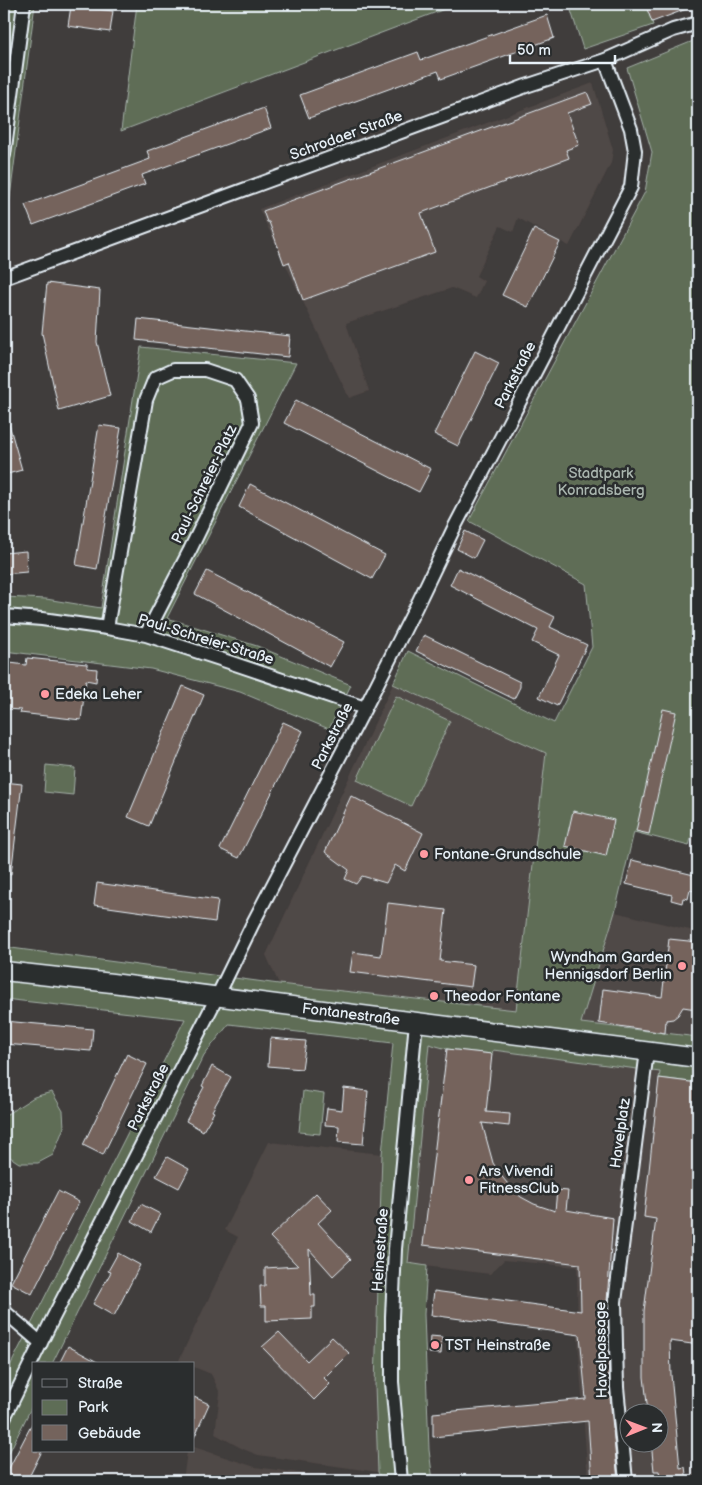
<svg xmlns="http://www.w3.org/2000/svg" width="702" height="1485" font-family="'Balsamiq Sans',sans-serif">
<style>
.built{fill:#504846;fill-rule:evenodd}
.green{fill:#5e6d56;stroke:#a3afa7}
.building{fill:#74635c;stroke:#e8f1f8}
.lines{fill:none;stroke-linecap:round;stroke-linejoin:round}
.street-casing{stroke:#e8f1f8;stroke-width:16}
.secondary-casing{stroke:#e8f1f8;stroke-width:21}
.street{stroke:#2a2d2e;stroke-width:12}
.secondary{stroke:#2a2d2e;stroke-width:18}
.poi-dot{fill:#ff9aa2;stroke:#2a2d2e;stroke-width:2}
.labels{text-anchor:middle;stroke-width:5;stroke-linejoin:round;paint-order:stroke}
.street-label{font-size:15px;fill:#e8f1f8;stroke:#2a2d2e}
.park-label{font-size:15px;fill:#aab6af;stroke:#2a2d2e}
.poi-label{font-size:15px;fill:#e8f1f8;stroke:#2a2d2e;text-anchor:start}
</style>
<rect width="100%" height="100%" fill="#403d3c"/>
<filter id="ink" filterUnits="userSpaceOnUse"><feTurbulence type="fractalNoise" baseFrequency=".02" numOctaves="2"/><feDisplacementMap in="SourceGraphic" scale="10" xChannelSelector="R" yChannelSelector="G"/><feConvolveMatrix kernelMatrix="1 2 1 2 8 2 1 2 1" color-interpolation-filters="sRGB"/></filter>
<g filter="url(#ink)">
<!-- built -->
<path class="built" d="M593,83L613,150L611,163L569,246L518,218L513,232L500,226L476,276L484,281L476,298L452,288L346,323L369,391L349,398L259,209Z
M393,684L546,753L516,1011L279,984L266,955Z
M615,912L698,932V1005L691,1036L580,1023Z
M429,1044L447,1049L491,1054L492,1049L660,1072V1078L698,1083V1318H695L692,1344L672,1342L670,1343L671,1375L680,1468L685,1467L687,1481H588L578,1341L577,1267L504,1260L490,1274L408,1264ZM630,1412H660V1442H630Z
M269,1142L382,1154L375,1385L378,1472L258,1455L243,1449L215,1434L220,1393L211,1374L194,1367V1364H187L179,1360L229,1256L238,1237L225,1230Z
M194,1447L255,1467L360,1481H183L187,1451H194Z"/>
<!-- green -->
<path class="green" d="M10,4H35L4,243V53Z
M137,4H458L121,131Z
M569,4H646L653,25L583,49Z
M698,39V810L689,846L634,832L615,912L581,1023L698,1037V1083L659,1078L660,1072L493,1050L492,1054L447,1049L429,1044L408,1263L427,1266L424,1314L429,1450L433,1481H382L378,1472L375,1385L382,1154L393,1043L229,1024L204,1055L52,1364H34V1402L4,1463V1378L185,1019L4,999V947L279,984L516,1010L546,753L393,684L408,651L554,723L592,647L586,584L469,521L645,192L652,152L627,68Z
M141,347L296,363L167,618L257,646L351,685L329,729L240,692L151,669L4,651V597L46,599L101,608Z
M396,696L450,721L411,806L357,780Z
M46,765L75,768L73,795L44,792Z
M303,1091L324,1094L320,1134L299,1132Z
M52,1092L63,1111L64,1127L53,1155L38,1163H19L4,1153V1116L34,1097Z"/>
<!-- building -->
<path class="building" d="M645,4H697V5L652,22Z
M71,6L113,11L110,32L68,26Z
M547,15L554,38L441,79L438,71L309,118L300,95L418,52L421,60Z
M587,92L592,104L567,113L579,145L566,150L569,158L421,213L435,252L303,300L289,262L284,264L269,222H267L263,211Z
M264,108L271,128L142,175L145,184L33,225L25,205L150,159L147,151Z
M534,229L560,242L528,307L502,295Z
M47,283L100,290L97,342L110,396L59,411L42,333Z
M138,319L290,336L288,357L136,340Z
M475,351L499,363L458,446L434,434Z
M296,400L431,469L419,492L284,423Z
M4,417H7L22,470L4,475Z
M99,425L121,428L97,569L76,565Z
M250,484L385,555L372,579L239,507Z
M465,531L483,540L474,558L457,549Z
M26,551L27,572L4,574V553Z
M458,568L555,617L550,627L587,645L557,706L539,697L559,655L532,642L538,630L450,585Z
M207,571L344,642L330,667L195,594Z
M424,635L520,682V687L514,699L416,651Z
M27,658L87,664V668L97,669L96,682L86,680L81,720L20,713L21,710L5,709L10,663L26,665Z
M183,686L204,695L149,826L128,817Z
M663,709L676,712L649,834L636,831Z
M283,722L303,731L239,858L220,849Z
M4,782L22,784L11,874H4Z
M351,796L423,833L405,871L395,865L386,883L362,876L356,884L345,879L349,870L325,852Z
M573,811L614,820L606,856L565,846Z
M632,860L698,876V892L690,890L688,899L683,898L682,903L671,900L672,895L626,884Z
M97,883L218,900L215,922L94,905Z
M388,903L446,910L440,961L474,965L471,987L350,972L353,952L381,956Z
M669,939L698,942V989L696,1009L683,1007L678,1015L673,1019L666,1020L665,1033L599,1023L603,989L662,997Z
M4,1021L93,1029L91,1051L4,1044Z
M270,1038L306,1041L302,1069L268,1066Z
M447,1049L492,1054L486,1112L510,1114L509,1126L482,1123L493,1163L503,1178L512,1189L521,1197L534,1204L555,1211L557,1190L568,1191L566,1210L613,1218L607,1302L609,1387L618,1481H592L588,1421L433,1437V1413L586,1399L580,1335L431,1315L434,1291L581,1311L580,1264L423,1245Z
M127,1054L147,1064L103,1155L83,1145Z
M212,1066L231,1077L212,1111L214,1112L203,1131L186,1121L204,1087L202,1086Z
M659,1078L698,1083V1306H697L692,1344L670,1341L671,1375L680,1468L685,1467L687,1481H661L659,1471H654L651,1442H660V1412H648L644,1377V1311L656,1219L644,1217Z
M344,1088L368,1091L363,1144L338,1142L339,1126L325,1125L327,1108L342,1110Z
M167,1157L189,1169L179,1188L156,1176Z
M58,1191L79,1202L32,1294L11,1283Z
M316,1193L332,1210L318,1223L351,1259L333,1276L309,1249L311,1295H315V1307H312V1319L266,1321V1306H261L260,1286H265V1268L298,1266L270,1237Z
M141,1204L160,1214L151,1232L132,1221Z
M118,1253L140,1265L114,1316L93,1304L111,1272L108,1271Z
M279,1332L307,1361L332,1337L349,1353L324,1378L330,1384L314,1400L262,1347Z
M430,1336L442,1337L441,1354L429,1353Z
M68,1346L101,1364H59Z
M194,1397L209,1404L194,1438Z
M34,1420V1451H42L27,1481H4V1478Z"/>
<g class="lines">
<!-- street casing -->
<g class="street-casing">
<path id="street" d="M4,155L24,4
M4,278L526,86L605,60L673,30L698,23
M4,616L42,619L107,628L146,635L226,661L365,708
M107,628L146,400L155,378L173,370H205L235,380L248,399L252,423L190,550L146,635
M4,1307L5,1312L41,1343
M4,1418L53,1318L217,997L253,923L365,708L416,607L453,530L631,187L635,151L631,129L605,60
M401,1481L392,1382V1317L395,1249L416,1022
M626,1481L617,1387L615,1302L647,1051"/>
</g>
<!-- secondary casing -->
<g class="secondary-casing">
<path id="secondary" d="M4,971L112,983L698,1058"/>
</g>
<!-- street -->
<use href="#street" class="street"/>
<!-- secondary -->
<use href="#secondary" class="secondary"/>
</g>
</g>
<!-- markers -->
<g class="poi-dot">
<circle cx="45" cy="694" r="5"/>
<circle cx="424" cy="854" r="5"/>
<circle cx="682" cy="966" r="5"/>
<circle cx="434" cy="996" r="5"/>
<circle cx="469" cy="1180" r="5"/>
<circle cx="435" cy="1345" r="5"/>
</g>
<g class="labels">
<!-- street labels -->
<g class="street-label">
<text transform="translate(346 135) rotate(-20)" y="5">Schrodaer Straße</text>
<text transform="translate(515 375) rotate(-63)" y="5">Parkstraße</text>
<text transform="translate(204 484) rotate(-64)" y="5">Paul-Schreier-Platz</text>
<text transform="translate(206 639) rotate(17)" y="5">Paul-Schreier-Straße</text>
<text transform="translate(332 736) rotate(-63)" y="5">Parkstraße</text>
<text transform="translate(351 1014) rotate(7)" y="5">Fontanestraße</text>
<text transform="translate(148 1097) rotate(-63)" y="5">Parkstraße</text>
<text transform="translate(620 1133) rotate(-82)" y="5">Havelplatz</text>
<text transform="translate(380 1250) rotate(-86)" y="5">Heinestraße</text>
<text transform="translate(601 1350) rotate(-91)" y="5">Havelpassage</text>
</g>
<!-- park labels -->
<g class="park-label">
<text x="601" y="478">Stadtpark<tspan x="601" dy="17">Konradsberg</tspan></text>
</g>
<!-- poi labels -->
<g class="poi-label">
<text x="55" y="699">Edeka Leher</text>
<text x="434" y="859">Fontane-Grundschule</text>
<text x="672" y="962" text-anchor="end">Wyndham Garden<tspan x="672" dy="17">Hennigsdorf Berlin</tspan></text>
<text x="444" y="1001">Theodor Fontane</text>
<text x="479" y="1176">Ars Vivendi<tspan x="479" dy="17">FitnessClub</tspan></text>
<text x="445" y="1350">TST Heinstraße</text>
</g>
</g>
<!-- margin -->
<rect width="702" height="1485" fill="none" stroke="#2a2d2e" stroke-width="20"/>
<rect x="10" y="10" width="682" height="1465" fill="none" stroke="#e8f1f8" stroke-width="2" filter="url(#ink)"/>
<!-- legend -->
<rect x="32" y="1362" width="162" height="90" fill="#2a2d2e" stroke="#767b7f"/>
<rect x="42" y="1379" width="25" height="8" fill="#2a2d2e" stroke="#767b7f"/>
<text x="78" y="1388" font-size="15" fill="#e8f1f8">Straße</text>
<rect x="42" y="1400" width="25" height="15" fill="#5e6d56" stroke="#767b7f"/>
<text x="78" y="1412" font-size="15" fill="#e8f1f8">Park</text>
<rect x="42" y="1425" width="25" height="15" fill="#74635c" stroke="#767b7f"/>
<text x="78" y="1438" font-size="15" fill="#e8f1f8">Gebäude</text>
<!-- north arrow -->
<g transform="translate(644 1428) rotate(89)"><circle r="24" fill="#2a2d2e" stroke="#767b7f"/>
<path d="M0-4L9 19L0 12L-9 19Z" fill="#ff9aa2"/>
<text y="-8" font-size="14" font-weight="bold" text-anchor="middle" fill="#e8f1f8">N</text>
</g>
<!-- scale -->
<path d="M510 55v8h105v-8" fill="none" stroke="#e8f1f8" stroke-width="2.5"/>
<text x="517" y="55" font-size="15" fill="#e8f1f8" stroke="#2a2d2e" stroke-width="4" paint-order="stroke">50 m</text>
</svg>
